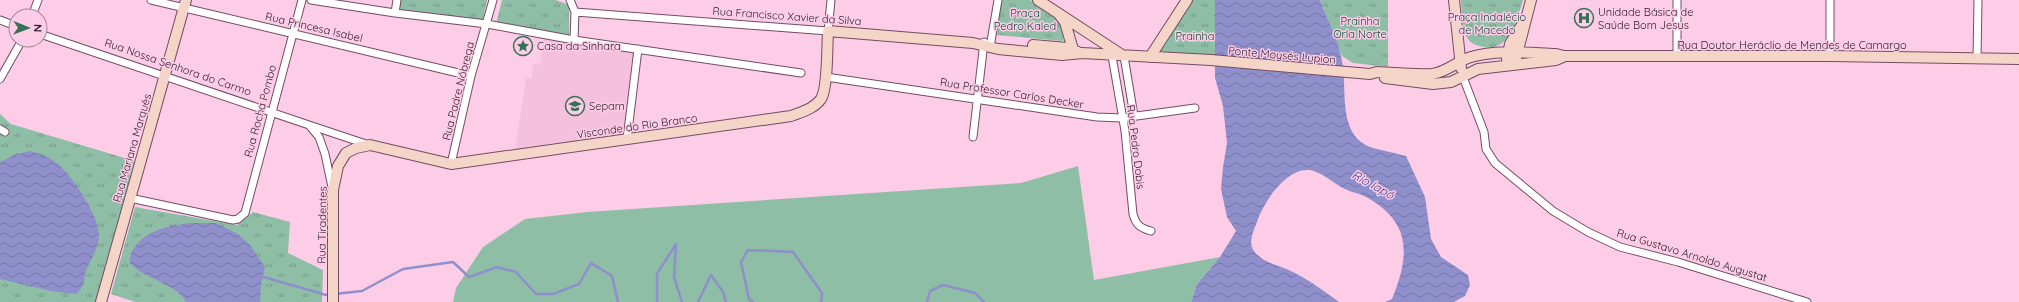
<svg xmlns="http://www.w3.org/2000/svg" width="2019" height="302" font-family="Quicksand,sans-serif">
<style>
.built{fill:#f5bfde}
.grass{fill:#8fbea7}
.park{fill:url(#park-tufts)}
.water{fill:url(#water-waves)}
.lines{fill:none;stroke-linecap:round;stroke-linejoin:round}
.stream{stroke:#8f90cb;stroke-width:2.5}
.street-casing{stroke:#734c63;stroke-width:9}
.secondary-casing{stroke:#734c63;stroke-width:12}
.street{stroke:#fff;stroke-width:7}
.secondary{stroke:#f5d5c7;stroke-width:10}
.labels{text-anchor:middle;stroke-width:3;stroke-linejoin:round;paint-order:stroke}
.poi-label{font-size:11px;fill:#2c1b25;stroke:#fdcde8;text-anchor:start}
.park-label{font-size:11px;fill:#0f4a34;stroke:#fdcde8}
.street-label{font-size:11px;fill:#2c1b25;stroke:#fdcde8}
.water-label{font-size:12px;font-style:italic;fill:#433e86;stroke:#fdcde8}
</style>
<defs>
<pattern id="park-tufts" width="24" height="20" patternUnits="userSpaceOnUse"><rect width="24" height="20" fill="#8fbea7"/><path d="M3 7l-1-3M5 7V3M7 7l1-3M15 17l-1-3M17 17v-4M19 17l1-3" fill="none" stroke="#759a88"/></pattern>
<pattern id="water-waves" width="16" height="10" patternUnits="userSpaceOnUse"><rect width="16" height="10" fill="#8f90cb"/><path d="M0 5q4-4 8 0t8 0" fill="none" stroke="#7575a5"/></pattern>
</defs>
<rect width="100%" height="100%" fill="#fdcde8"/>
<!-- built -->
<path class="built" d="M544,38L634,51L625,134L515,151L526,78H532L533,64L540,65Z"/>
<!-- grass -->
<path class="grass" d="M1078,166L1094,280L1220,257L1197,284L1191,302H453L456,288L483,247L525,219L587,212L1021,183Z"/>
<!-- park -->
<path class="park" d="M399,0H487L482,23L397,11Z
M502,0H556L569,5V35L496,24Z
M1001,0H1030L1062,20L1065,30L1063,41L997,35Z
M1191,0H1215L1216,58L1158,55Z
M1320,0H1388V67L1353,63L1342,56Z
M1461,0H1523C1517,19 1511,51 1484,47C1478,46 1471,44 1468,39C1461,30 1462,11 1461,0Z
M0,114L11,124L138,162L98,302H0Z
M135,207L237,225L253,212L290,222L288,253L323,270L322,302H135L111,294Z"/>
<!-- water -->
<path class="water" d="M1215,0H1320C1327,20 1339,40 1342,61C1348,89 1336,136 1373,148C1384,151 1395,153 1406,156L1425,197L1431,239L1441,257L1468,275L1470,285L1465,296L1454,302H1385L1392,299C1410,255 1412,221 1364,196C1359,193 1353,193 1347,190C1336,185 1327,176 1316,172C1291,161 1265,200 1258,219C1255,228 1247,242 1254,251C1263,263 1278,265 1291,271C1308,279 1324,291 1339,302H1191L1197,284L1220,257L1236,231L1227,217L1221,189L1223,167L1227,143L1223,106L1215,78Z
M30,151C40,154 50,157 58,164C74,178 98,214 99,235C99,248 90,261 85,273C84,277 85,283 82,287C80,290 78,292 76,294L51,291L0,279V162L14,155Z
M190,223H216L238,234L250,245L265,267L261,284L260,302H186C178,284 145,280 130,263C129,257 131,253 134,248C147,229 169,226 190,223Z"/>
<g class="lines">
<!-- stream -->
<path class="stream" d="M260,276L326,295H330
M335,294L362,291L403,269L453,262L469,277L497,267L516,272L536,294H553L579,284L591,263L612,276L618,302
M657,302V274L676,244L674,277L682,302
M698,302L711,275L723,292L726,302
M753,302L749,299L741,262L748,250L793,252L822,293L821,302
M927,302L930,291L943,285L975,293L984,302"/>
<!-- street casing -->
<g class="street-casing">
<path id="street" d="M151,0L471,76
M311,0L395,13L487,24L574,40L801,73
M570,0L575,12L574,40
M575,12L828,31L831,0
M395,13L397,0
M32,16L38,0
M0,20L16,26
M40,34L309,125L319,137L325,154L332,187
M990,47L998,0
M1112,56L1125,131L1133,214C1136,225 1140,228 1151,231
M1124,56L1134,116
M1677,56V0
M1830,56V0
M1977,59L1978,0
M826,77L1097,117L1122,118L1195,108
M1463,77L1484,132L1486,149L1495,163L1553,211L1588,232L1620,247L1678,262L1807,302
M0,79L22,40
M309,125L369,145
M0,129L5,132
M973,137L984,42
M627,139L638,49
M451,164L471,76L493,0
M130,198L233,220L238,219L245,213L302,0"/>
</g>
<!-- secondary casing -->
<g class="secondary-casing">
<path id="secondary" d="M1038,0L1122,55
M1454,0L1461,68
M1058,13L1065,22L1074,53
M1033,45L1067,48L1078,52
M1150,57L1187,0
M1516,58L1531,0
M1507,59L1510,44L1522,25
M1385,78L1433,84L1451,82L1478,69L1556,60L1563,57
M101,302L186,0
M333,302V190L338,166L346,153L356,148L370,145L451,164L791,116C801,112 814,109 821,99C828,88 827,46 828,31L973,43L998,49L1062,55L1082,53L1211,60L1370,74L1377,72C1395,73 1415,75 1432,74C1447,72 1457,61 1471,57C1498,49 1529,53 1556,54L1564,56H1830L2019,59"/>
</g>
<!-- street -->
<use href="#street" class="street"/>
<!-- secondary -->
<use href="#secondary" class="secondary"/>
</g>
<!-- icons -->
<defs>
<g id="hospital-ring" transform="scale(1)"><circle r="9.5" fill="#fdcde8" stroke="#376f57" stroke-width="1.5"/><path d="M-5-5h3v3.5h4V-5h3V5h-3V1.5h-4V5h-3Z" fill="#376f57"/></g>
<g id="sight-ring" transform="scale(1)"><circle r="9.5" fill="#fdcde8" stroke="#376f57" stroke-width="1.5"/><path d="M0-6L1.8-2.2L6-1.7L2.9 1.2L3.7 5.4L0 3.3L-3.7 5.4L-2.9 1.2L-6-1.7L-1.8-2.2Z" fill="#376f57"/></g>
<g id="school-ring" transform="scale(1)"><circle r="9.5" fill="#fdcde8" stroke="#376f57" stroke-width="1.5"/><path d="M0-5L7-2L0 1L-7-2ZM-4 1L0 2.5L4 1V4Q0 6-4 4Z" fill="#376f57"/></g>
</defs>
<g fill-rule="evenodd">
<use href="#hospital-ring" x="1584" y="18"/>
<use href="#sight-ring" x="523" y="46"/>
<use href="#school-ring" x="575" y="106"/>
</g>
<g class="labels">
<!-- poi labels -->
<g class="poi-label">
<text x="1598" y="16">Unidade Básica de<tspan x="1598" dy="13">Saúde Bom Jesus</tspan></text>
<text x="537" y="50">Casa da Sinhara</text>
<text x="589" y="110">Sepam</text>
</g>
<!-- park labels -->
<g class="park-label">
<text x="1025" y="17">Praça<tspan x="1025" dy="13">Pedro Kaled</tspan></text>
<text x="1487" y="21">Praça Indalécio<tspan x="1487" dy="13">de Macedo</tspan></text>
<text x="1360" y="25">Prainha<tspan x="1360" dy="13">Orla Norte</tspan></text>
<text x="1195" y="40">Prainha</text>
</g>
<!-- street labels -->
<g class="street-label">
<text transform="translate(787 16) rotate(4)" y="4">Rua Francisco Xavier da Silva</text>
<text transform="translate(314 27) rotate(13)" y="4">Rua Princesa Isabel</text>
<text x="1792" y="49">Rua Doutor Heráclio de Mendes de Camargo</text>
<text transform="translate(1282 55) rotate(5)" y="4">Ponte Moysés Lupion</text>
<text transform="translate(178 67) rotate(19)" y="4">Rua Nossa Senhora do Carmo</text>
<text transform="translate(458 91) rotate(-76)" y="4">Rua Padre Nóbrega</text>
<text transform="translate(1012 93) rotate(9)" y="4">Rua Professor Carlos Decker</text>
<text transform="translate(260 111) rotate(-75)" y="4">Rua Rocha Pombo</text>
<text transform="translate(637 126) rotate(-8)" y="4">Visconde do Rio Branco</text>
<text transform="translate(1136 147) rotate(83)" y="4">Rua Pedro Dobis</text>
<text transform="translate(132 148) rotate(-74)" y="4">Rua Mariana Marquês</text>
<text transform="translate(322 225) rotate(-89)" y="4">Rua Tiradentes</text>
<text transform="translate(1692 255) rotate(17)" y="4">Rua Gustavo Arnoldo Augustat</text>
</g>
<!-- water labels -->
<g class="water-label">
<text transform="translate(1373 185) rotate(29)" y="4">Rio Iapó</text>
</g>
</g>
<!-- north arrow -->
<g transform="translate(28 28) rotate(91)"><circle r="19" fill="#fdcde8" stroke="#a9869a"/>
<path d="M0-3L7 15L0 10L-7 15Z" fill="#376f57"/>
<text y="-6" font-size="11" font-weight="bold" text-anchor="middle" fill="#2c1b25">N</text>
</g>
</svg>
